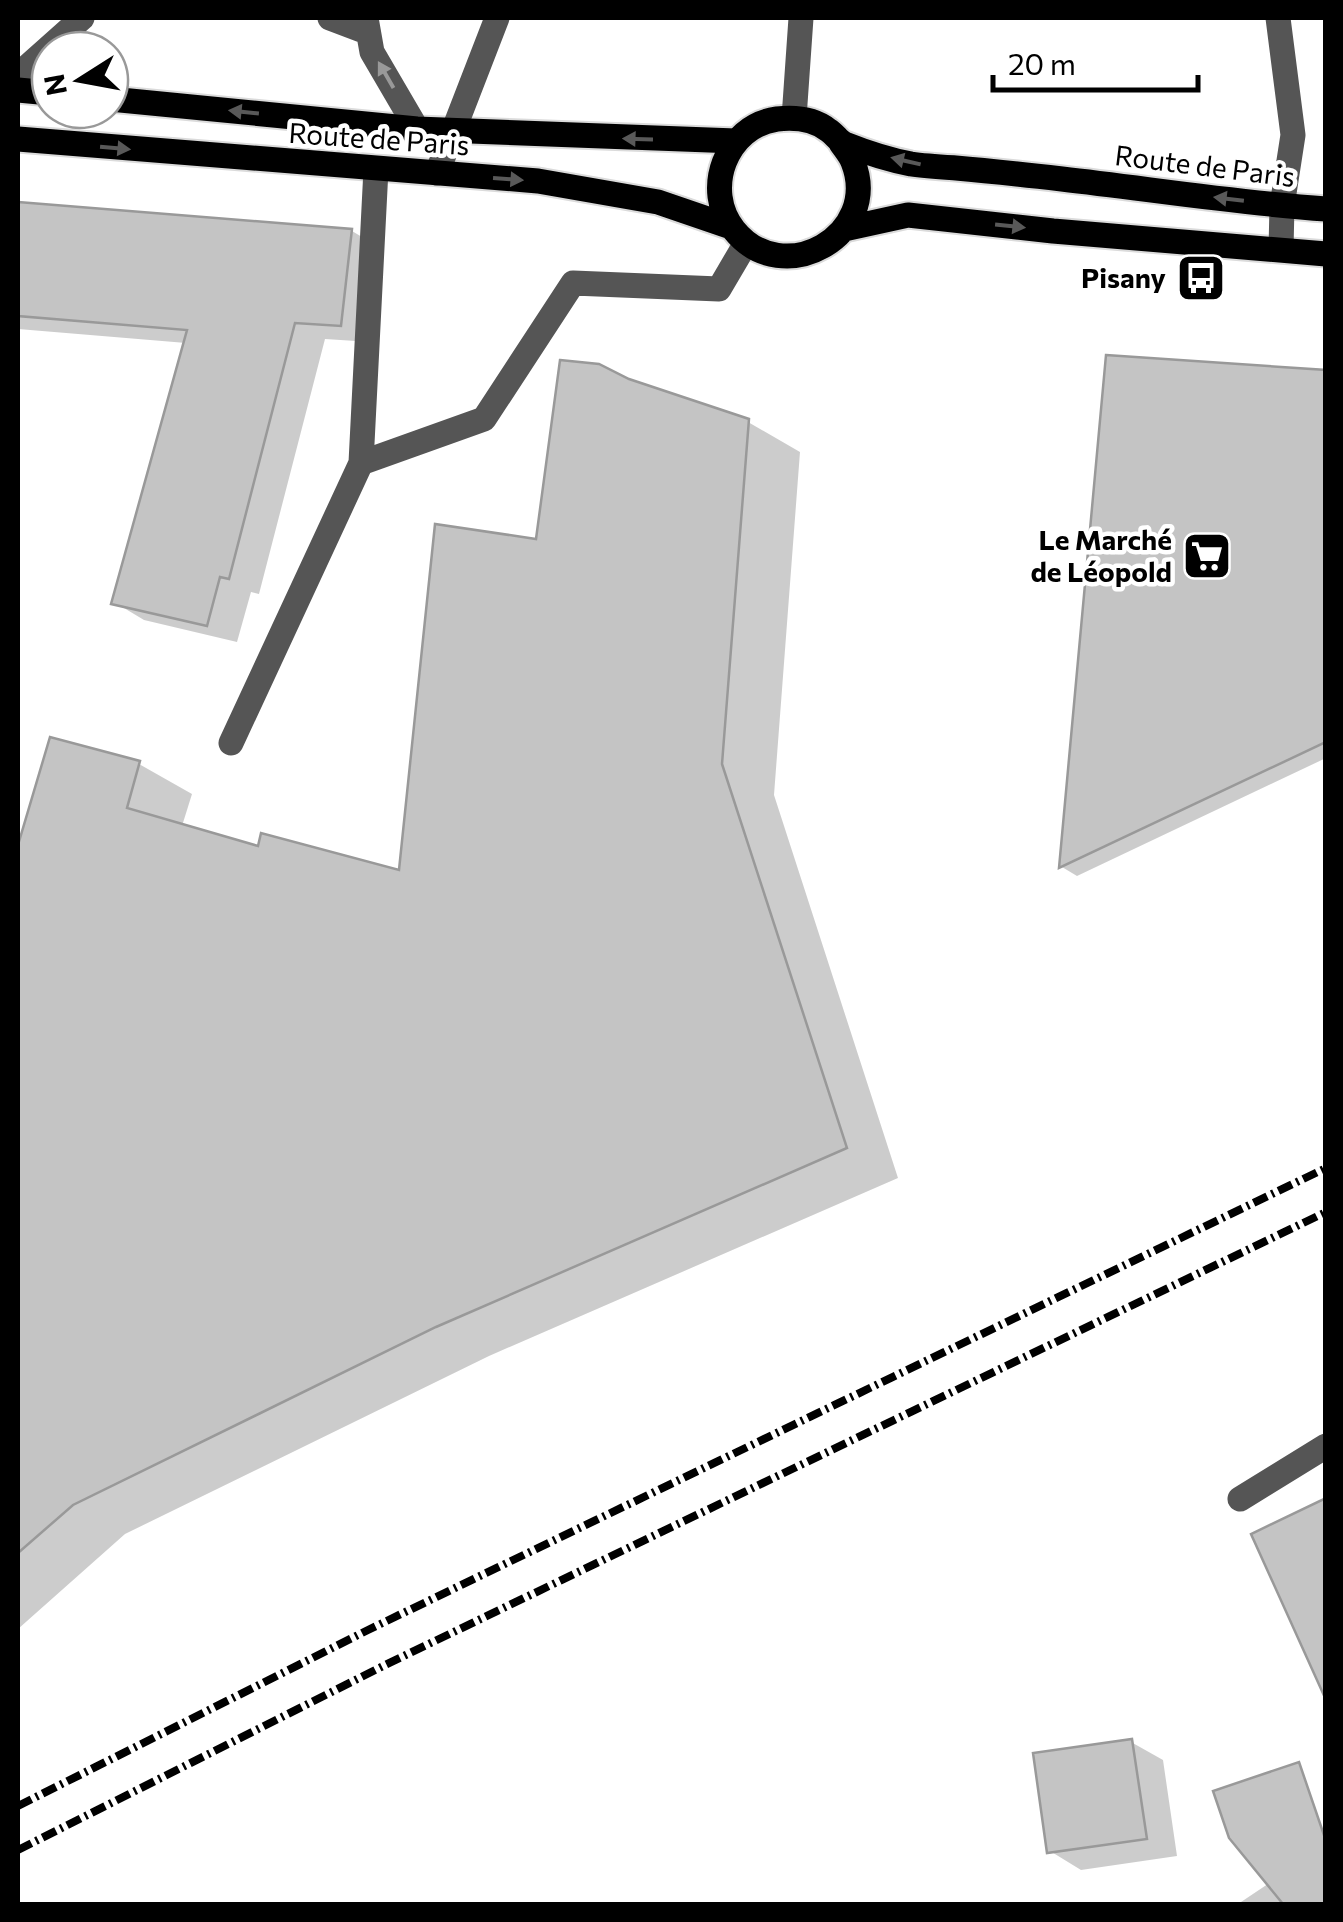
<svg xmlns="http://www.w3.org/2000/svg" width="1343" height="1922" font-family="Commissioner,sans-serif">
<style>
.shadow{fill:#0003}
.building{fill:#c4c4c4;stroke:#999;stroke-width:2.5}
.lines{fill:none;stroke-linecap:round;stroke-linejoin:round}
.major-casing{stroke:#dbdbdb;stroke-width:29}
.minor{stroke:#555;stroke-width:25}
.major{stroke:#000;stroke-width:25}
.rail{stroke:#000;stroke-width:8;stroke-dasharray:15 5 2.5 5;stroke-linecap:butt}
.oneway{fill:#999}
.oneway2{fill:#595959}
.labels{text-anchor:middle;stroke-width:9;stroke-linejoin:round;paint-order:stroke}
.street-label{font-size:28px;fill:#000;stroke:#fff}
.poi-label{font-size:28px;font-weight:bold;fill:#000;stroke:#fff;text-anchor:end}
</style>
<rect width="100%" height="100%" fill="#fff"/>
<!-- shadow -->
<path class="shadow" d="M18,205L352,231L382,249L371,342L325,339L259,594L251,592L237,642L144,620L114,602L186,343L18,329Z
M1109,357L1326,372V758L1077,876L1062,867Z
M628,381L748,422L800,452L774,795L898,1178L489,1356L125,1534L18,1629V854L52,740L139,764L192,794L182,826L259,849L402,874L538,542Z
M1131,1742L1163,1760L1177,1856L1081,1870L1050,1851Z
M1326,1845V1904H1238Z"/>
<!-- building -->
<path class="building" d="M18,202L352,229L341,326L295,323L229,579L220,577L207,626L111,604L187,330L18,316Z
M1106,355L1326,370V742L1059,868Z
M560,360L599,364L629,379L749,419L722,764L847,1148L436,1327L73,1505L18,1553V845L50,737L140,761L127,808L258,846L261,833L399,870L435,524L536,539Z
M1326,1498V1700L1251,1534Z
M1132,1739L1147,1839L1047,1853L1033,1753Z
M1299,1762L1326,1841V1904H1283L1229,1838L1213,1791Z"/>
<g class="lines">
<!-- major casing -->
<g class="major-casing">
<path id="major" d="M18,90L50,93
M110,99L417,129L736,141
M18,139L538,181L658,202L731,227
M841,143C845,149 851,156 853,162C882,235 783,291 734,230C702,190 726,126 777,119C795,117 814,119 828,130C835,134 838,141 845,144C865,152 890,160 911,164C925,166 941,167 956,168C991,171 1027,175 1062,179C1150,189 1237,203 1326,209
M844,229L908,215L1053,231L1326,254"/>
</g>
<!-- minor -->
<path class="minor" d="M330,18L367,32
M366,18L372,52L417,129
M1278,18L1293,135L1282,206L1281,249
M18,75L82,18
M794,118L801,18
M437,173L497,18
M361,463L484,419L573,283L719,289L746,243
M231,743L361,463L376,169
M1240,1499L1326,1446"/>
<!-- major -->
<use href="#major" class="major"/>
<!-- rail -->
<path class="rail" d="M18,1806L368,1630L1326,1168
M18,1850L385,1665L1326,1212"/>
</g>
<!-- one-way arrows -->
<defs><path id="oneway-solid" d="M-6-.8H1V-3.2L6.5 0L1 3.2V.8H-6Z" transform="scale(2.5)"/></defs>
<use class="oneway" href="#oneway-solid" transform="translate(386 75) rotate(-120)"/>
<g class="oneway2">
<use href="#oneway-solid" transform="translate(244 112) rotate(-174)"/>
<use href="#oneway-solid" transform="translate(638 139) rotate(-178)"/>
<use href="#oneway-solid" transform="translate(115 148) rotate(5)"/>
<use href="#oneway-solid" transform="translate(906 161) rotate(-167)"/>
<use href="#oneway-solid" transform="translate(508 179) rotate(4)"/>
<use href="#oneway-solid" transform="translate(1229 199) rotate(-173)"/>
<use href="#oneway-solid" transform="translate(1010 226) rotate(6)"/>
</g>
<!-- icons -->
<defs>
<g id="bus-square" transform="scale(2.5)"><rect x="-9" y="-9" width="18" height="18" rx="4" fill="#000" stroke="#fff"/><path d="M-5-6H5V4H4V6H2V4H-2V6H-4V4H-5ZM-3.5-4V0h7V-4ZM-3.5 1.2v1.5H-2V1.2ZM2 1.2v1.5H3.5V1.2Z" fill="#fff"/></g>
<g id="supermarket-square" transform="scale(2.5)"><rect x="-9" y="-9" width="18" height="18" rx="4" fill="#000" stroke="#fff"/><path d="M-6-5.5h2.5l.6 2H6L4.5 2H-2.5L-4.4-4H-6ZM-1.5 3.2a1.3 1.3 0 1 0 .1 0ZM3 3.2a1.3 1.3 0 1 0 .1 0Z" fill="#fff"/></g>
</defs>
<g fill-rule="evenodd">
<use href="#bus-square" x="1201" y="278"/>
<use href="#supermarket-square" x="1207" y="556"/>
</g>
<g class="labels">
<!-- street labels -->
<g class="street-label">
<text transform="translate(379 139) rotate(4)" y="10">Route de Paris</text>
<text transform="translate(1205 166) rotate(7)" y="10">Route de Paris</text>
</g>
<!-- poi labels -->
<g class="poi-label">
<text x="1166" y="288">Pisany</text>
<text x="1172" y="550">Le Marché<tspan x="1172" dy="32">de Léopold</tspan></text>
</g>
</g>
<!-- border -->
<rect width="1343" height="1922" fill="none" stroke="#000000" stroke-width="40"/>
<!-- north arrow -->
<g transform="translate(80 80) rotate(259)"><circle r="48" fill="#ffffff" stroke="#999999" stroke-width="2.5"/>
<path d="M0-8L18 38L0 25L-18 38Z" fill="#000000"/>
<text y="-15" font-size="28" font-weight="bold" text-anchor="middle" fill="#000000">N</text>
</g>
<!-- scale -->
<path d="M993 75v15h205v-15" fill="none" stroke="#000000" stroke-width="5"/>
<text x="1008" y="75" font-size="30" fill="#000000" stroke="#ffffff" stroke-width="8" paint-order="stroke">20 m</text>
</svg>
